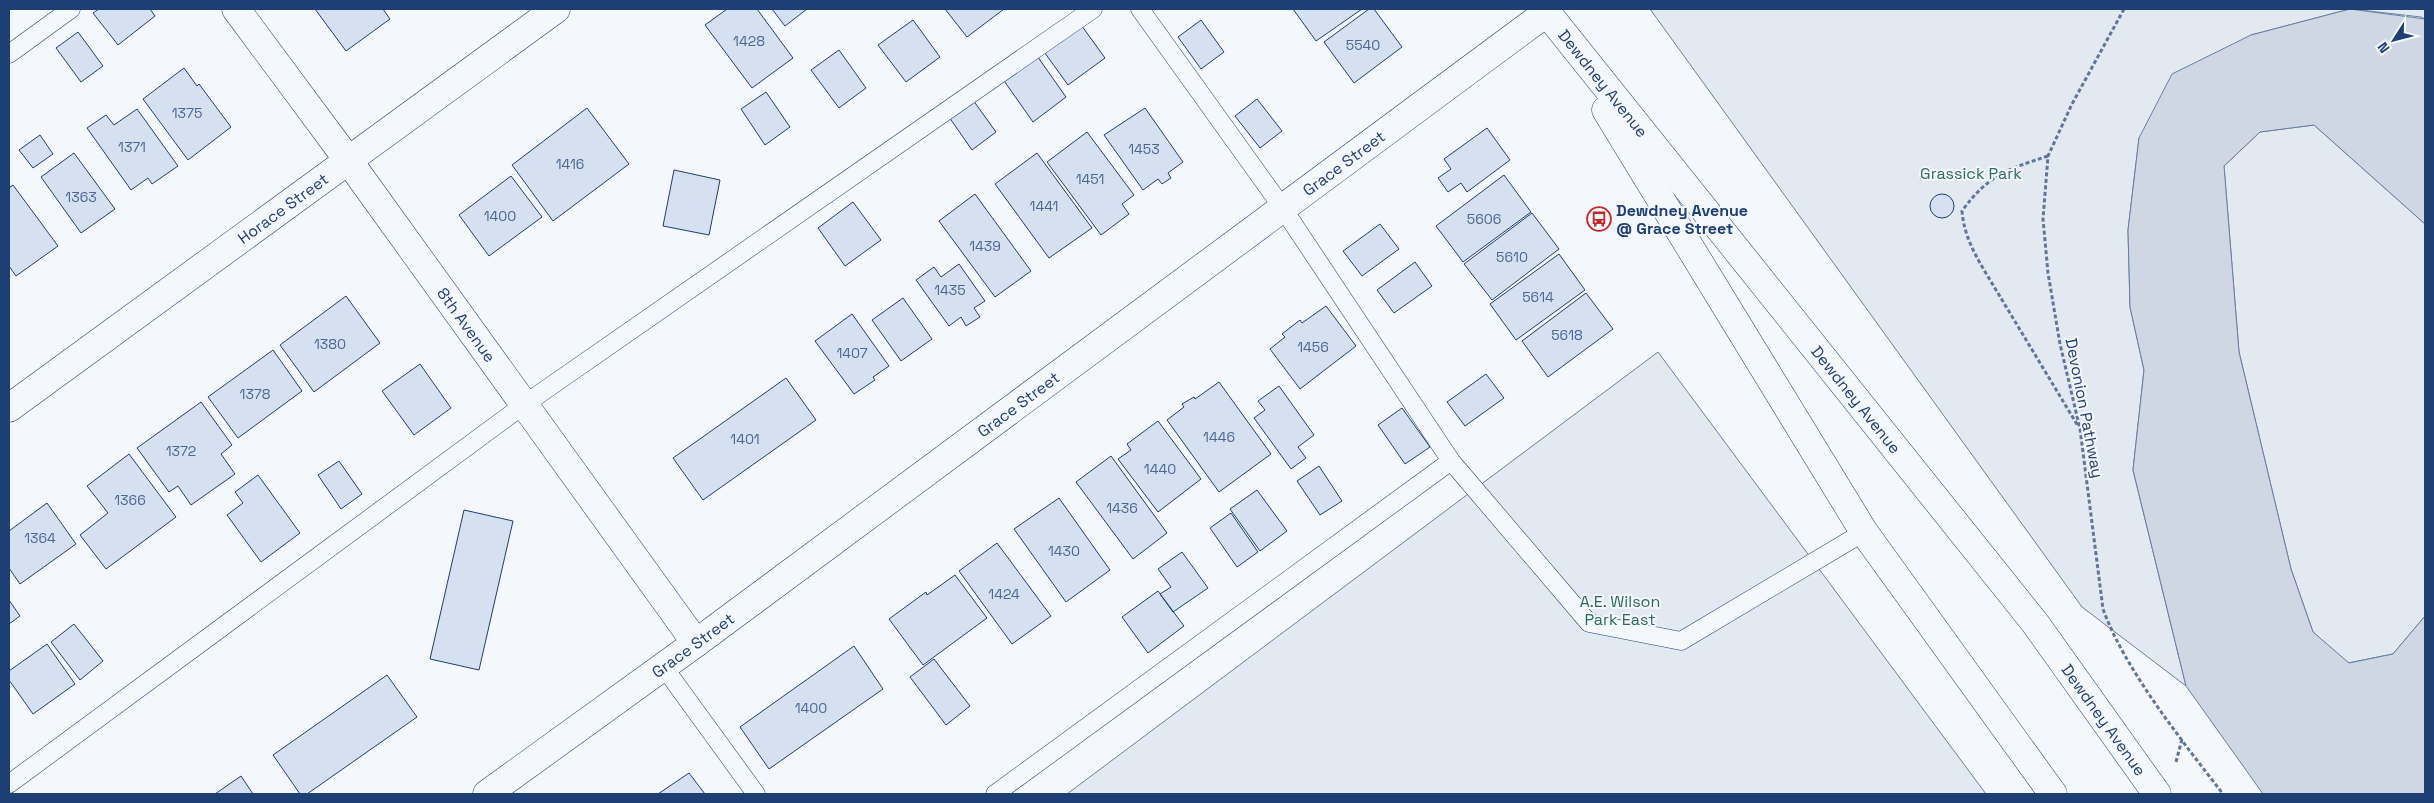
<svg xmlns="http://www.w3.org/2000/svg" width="2434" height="803" font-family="'Space Grotesk',sans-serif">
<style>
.green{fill:#e3e9f0;stroke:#687fa3}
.water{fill:#cfd7e4;stroke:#687fa3}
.building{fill:#d5e0f0;stroke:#1d3f73}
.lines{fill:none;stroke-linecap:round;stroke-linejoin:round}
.lane-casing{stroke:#1d3f73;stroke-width:19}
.street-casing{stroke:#1d3f73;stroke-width:29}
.secondary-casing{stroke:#1d3f73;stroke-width:29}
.path{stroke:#5e769c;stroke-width:3;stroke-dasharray:4 2.5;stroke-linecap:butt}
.lane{stroke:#f4f7fb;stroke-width:18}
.street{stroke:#f4f7fb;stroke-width:28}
.secondary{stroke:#f4f7fb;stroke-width:28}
.labels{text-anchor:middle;stroke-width:4;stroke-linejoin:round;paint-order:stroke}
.number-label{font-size:14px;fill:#4b6792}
.street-label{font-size:16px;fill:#1d3f73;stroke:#f4f7fb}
.park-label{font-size:16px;fill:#2c6c60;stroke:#f4f7fb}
.poi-label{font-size:16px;font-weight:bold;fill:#1d3f73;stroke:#f4f7fb;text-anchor:start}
</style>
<rect width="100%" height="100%" fill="#f4f7fb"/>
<!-- green -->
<path class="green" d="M1650,9H2350L2251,35L2139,138L2128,230L2130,307L2144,370L2133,470L2186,686L2082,607Z
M2351,9H2425V19L2421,17Z
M2314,125L2425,224V616L2393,654L2348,663L2313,632L2291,569L2239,352L2224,166L2260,132Z
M1658,352L1986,794H1067Z"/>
<!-- water -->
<path class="water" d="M2350,9L2425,19V224L2314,125L2260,132L2224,166L2239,352L2291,569L2313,632L2349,663L2393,654L2425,616V794H2263L2186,686L2133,470L2144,370L2130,307L2128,230L2139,138L2172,74L2251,35Z"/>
<!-- building -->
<path class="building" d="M99,9H150L155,16L118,45L93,13Z
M315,9H383L390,19L346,51Z
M727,9H757L793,58L752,88L705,25Z
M772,9H807L785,26Z
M945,9H1004L967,37Z
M1293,9H1362L1316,41Z
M1369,9H1374L1402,47L1354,83L1324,42Z
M913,20L940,57L906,82L878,45Z
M1201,20L1224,52L1201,69L1178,37Z
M1079,22L1105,58L1068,85L1042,49Z
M78,32L103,66L81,82L56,48Z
M839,50L866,88L839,108L811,70Z
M1035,53L1066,97L1033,122L1002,78Z
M184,68L197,86L199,84L231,127L188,160L143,99Z
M766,92L790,127L765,145L741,109Z
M1257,99L1282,131L1260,148L1235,116Z
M973,100L996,132L972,150L949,117Z
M587,108L629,164L553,221L512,165Z
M1145,108L1183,162L1168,173L1171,178L1162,184L1158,179L1143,190L1104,135Z
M137,109L178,166L152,184L148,178L131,190L87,128L106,115L114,125Z
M1487,128L1510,160L1467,192L1461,183L1448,192L1438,178L1451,169L1444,159Z
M1087,132L1134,195L1122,204L1129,214L1101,235L1047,162Z
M40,135L53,154L33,168L19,150Z
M74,153L115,209L81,233L41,177Z
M1037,153L1092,228L1049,258L995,184Z
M674,170L720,180L709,235L663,226Z
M1504,175L1531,212L1463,262L1436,226Z
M511,176L542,217L489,256L459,215Z
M13,185L58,246L16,276L9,266V188Z
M1930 206a12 12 0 1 1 24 0a12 12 0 1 1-24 0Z
M975,194L1031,271L995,297L939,221Z
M853,202L881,240L845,266L818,228Z
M1532,213L1559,249L1492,300L1464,264Z
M1380,224L1399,249L1362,276L1343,251Z
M1559,254L1585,290L1516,340L1490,304Z
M1415,262L1432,286L1394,313L1377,290Z
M959,264L985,301L974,308L980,317L966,326L961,317L949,326L916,280L934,267L941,277Z
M1586,293L1613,329L1548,377L1522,341Z
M346,296L380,343L314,392L280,345Z
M903,298L932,339L901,361L872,320Z
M1326,306L1356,346L1300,389L1270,349L1285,337L1282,334L1300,320L1302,323Z
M852,314L889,366L873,377L875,380L854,394L815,341Z
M273,350L302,391L238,438L208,397Z
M420,364L451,408L414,435L382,391Z
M1486,374L1504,398L1465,426L1447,402Z
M786,378L816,420L703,500L673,458Z
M1219,382L1271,454L1219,492L1167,420L1184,407L1182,404L1194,397L1195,399Z
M1279,386L1314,435L1298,447L1306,458L1291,469L1254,418L1265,410L1258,401Z
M201,402L232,445L221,454L235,474L191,505L178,486L169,492L137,448Z
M1402,408L1430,447L1405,464L1378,425Z
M1158,421L1201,479L1158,512L1118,459L1131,450L1127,444Z
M129,454L176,517L106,569L80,535L108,513L87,486Z
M1111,456L1167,533L1133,559L1076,482Z
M339,461L362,494L341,509L318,475Z
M1319,466L1342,501L1320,515L1297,481Z
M258,475L300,533L261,562L227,515L243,503L235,492Z
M1257,490L1287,531L1260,551L1230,509Z
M1059,498L1110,570L1066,602L1014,529Z
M47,503L76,544L20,584L9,568V531Z
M464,510L513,521L479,670L430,659Z
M1231,513L1258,552L1237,567L1210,528Z
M997,543L1051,616L1012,644L959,571Z
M1182,552L1208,588L1173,612L1160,594L1171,587L1158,569Z
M955,575L987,618L923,665L889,619L926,592L927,595Z
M1158,591L1184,626L1148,653L1122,617Z
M9,600L20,616L9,624Z
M74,624L103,661L80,680L51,642Z
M47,644L75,684L33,714L9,680V671Z
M854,646L883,689L769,769L740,727Z
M934,659L970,706L946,725L910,677Z
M387,675L417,717L307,794H300L273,755Z
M689,773L705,794H658Z
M241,776L253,794H215Z"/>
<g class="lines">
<!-- lane casing -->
<g class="lane-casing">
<path id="lane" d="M1140,9L1282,207L1451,461L1589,623L1681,641L1864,532
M9,54L71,9
M663,666L756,794
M9,784L525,404L1093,9
M995,794L1451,461"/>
</g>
<!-- street casing -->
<g class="street-casing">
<g id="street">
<path id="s1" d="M236,9L348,160L696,643"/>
<path id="s2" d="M9,408L556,9"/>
<path id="s3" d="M487,794L696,643L1546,13"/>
</g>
</g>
<!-- secondary casing -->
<g class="secondary-casing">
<g id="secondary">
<path id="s4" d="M1544,9L2035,623L2157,794"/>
<path d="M1606,110L1864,532L2053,794"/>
</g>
</g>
<!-- path -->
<path class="path" d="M2124,9L2072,104L2048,156L2043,219L2048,273L2060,344L2080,429L2103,609C2125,670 2183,742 2223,794
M2048,156C2008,169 1988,175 1962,211C1964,234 1973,251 1984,270L2078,426
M2176,762L2182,739"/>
<!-- lane -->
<use href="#lane" class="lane"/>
<!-- street -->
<use href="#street" class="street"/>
<!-- secondary -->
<use href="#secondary" class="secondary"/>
</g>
<!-- icons -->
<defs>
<g id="bus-ring" transform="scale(1.25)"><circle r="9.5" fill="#f4f7fb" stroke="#c62828" stroke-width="1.5"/><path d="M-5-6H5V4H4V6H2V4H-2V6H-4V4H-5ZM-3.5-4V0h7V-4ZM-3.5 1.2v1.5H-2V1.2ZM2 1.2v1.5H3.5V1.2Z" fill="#c62828"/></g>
</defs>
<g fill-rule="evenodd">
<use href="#bus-ring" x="1599" y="219"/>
</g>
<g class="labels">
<!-- number labels -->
<g class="number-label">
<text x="749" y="46">1428</text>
<text x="1363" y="50">5540</text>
<text x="187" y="118">1375</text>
<text x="132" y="152">1371</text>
<text x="1144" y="154">1453</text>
<text x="570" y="169">1416</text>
<text x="1090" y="184">1451</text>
<text x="81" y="202">1363</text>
<text x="1044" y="211">1441</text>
<text x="500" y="221">1400</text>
<text x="1484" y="224">5606</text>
<text x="985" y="251">1439</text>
<text x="1512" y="262">5610</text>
<text x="950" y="295">1435</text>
<text x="1538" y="302">5614</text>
<text x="1567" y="340">5618</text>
<text x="330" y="349">1380</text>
<text x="1313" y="352">1456</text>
<text x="852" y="358">1407</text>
<text x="255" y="399">1378</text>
<text x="1219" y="442">1446</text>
<text x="745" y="444">1401</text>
<text x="181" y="456">1372</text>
<text x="1160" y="474">1440</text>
<text x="130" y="505">1366</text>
<text x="1122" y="513">1436</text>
<text x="40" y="543">1364</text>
<text x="1064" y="556">1430</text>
<text x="1004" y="599">1424</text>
<text x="811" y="713">1400</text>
</g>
<!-- street labels -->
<g class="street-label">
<text dy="6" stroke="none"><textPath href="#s4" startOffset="95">Dewdney Avenue</textPath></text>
<text dy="6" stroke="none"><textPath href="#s3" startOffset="1064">Grace Street</textPath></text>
<text dy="6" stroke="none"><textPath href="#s2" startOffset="339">Horace Street</textPath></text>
<text dy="6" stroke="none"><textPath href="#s1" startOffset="391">8th Avenue</textPath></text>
<text dy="6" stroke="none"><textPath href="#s4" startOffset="500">Dewdney Avenue</textPath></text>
<text dy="6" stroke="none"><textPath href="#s3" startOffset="659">Grace Street</textPath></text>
<text transform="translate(2085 408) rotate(79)" y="6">Devonion Pathway</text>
<text dy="6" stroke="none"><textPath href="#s3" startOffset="254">Grace Street</textPath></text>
<text dy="6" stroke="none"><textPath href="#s4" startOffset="905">Dewdney Avenue</textPath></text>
</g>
<!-- park labels -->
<g class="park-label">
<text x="1971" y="179">Grassick Park</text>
<text x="1620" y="607">A.E. Wilson<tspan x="1620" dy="18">Park East</tspan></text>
</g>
<!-- poi labels -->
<g class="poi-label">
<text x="1616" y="216">Dewdney Avenue<tspan x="1616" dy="18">@ Grace Street</tspan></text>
</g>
</g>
<!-- border -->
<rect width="2434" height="803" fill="none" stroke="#1d3f73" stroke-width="20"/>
<!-- north arrow -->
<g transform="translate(2394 40) rotate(234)" stroke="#f4f7fb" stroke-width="4" paint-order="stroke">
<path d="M0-4L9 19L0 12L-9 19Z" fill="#1d3f73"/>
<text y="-8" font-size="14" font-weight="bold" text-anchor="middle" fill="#1d3f73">N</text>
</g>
</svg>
